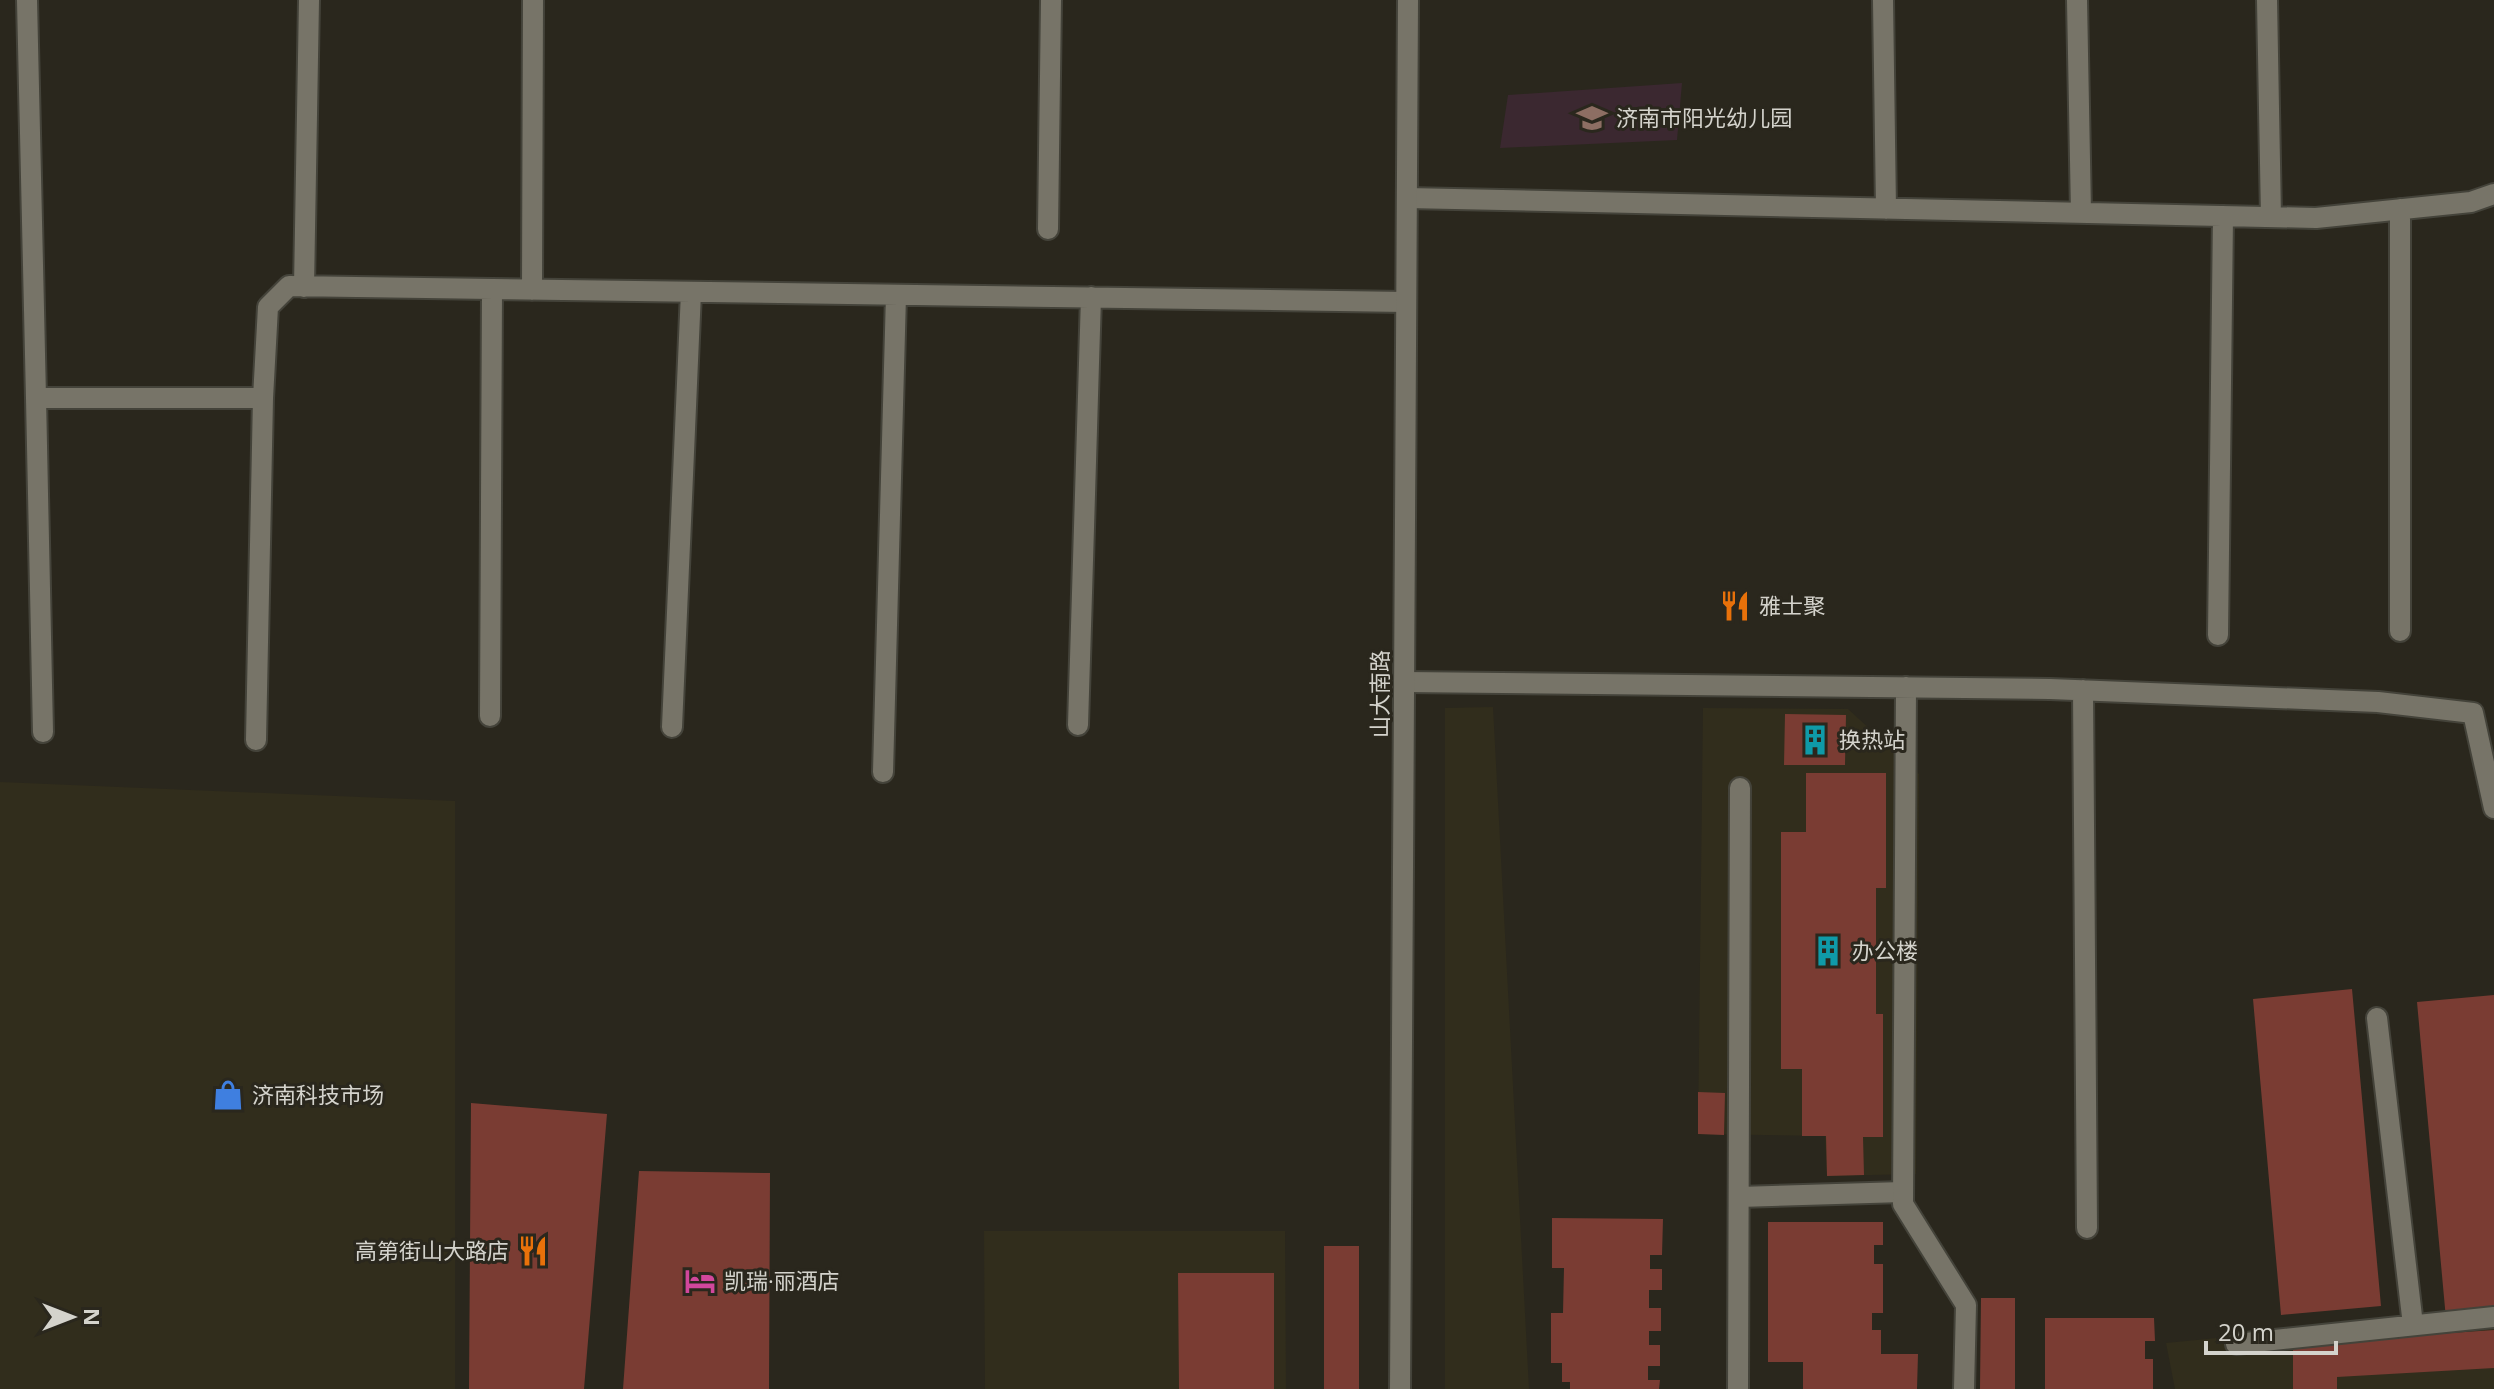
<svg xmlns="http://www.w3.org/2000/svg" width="2494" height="1389" font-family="'Open Sans','Noto Sans SC',sans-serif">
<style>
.built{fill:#312d1c}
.education{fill:#3b2830}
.building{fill:#7a3c33}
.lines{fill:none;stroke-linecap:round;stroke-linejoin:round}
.service-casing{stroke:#44433a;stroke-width:24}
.minor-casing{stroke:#44433a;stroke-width:24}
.secondary-casing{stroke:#44433a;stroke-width:24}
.service{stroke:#777468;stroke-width:20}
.minor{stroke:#777468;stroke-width:20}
.secondary{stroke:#777468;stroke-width:20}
.labels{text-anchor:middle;stroke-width:6;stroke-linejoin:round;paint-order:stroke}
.poi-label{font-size:22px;fill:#d4d3cc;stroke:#2a271d;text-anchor:start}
.street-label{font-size:22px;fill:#d4d3cc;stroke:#2a271d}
</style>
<rect width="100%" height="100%" fill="#2a271d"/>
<!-- built -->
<path class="built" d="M1493,707L1529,1389H1445V708Z
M1703,708L1848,709L1919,774L1916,1174L1827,1176L1825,1136L1698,1134Z
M0,782L455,801V1389H0Z
M984,1231H1285L1286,1389H985Z
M2494,1311V1389H2175L2166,1343Z"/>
<!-- education -->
<path class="education" d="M1682,83L1677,140L1500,148L1508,95Z"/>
<!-- building -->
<path class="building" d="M1785,714L1846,715L1845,765H1784Z
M1806,773H1886V888H1876V1014H1883V1137H1863L1864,1175L1827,1176L1826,1136H1802V1069H1781V832H1806Z
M2352,989L2381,1306L2281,1315L2253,999Z
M2494,995V1314L2446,1319L2417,1002Z
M1698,1092L1725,1093L1724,1135L1698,1134Z
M471,1103L607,1114L584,1389H469Z
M639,1171L770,1173L769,1389H623Z
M1552,1218L1663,1219L1662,1255H1650V1269H1662V1290H1649V1308H1661V1331H1649V1345H1660V1366H1648V1380H1660L1659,1389H1570V1382H1562V1363H1551V1313H1563L1564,1268H1552Z
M1768,1222H1883V1245H1874V1264H1883V1313H1872V1330H1881V1354H1918L1917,1389H1803V1362H1768Z
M1324,1246H1359V1389H1324Z
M1178,1273H1274V1389H1179Z
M1981,1298H2015V1389H1980Z
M2045,1318H2154L2155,1341H2145V1359H2153V1389H2045Z
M2494,1330V1368L2337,1377V1389H2293V1344Z"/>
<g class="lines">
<!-- service casing -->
<g class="service-casing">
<path id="service" d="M1739,1197L1903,1192
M1738,1389L1740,788"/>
</g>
<!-- minor casing -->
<g class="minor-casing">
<path id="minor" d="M27,0L36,398
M1883,0L1886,209
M2077,0L2081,213
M2267,0L2271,217
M1407,198L2316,218L2471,202L2494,194
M2400,209V631
M1048,229L1051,0
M304,287L309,0
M532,290L533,0
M2218,635L2223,216
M1404,682L2050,689L2378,702L2473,713L2494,808
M1906,687L1903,1204L1966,1305L1964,1389
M2083,690L2087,1228
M490,716L492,289
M1078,725L1091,297
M672,727L691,292
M43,732L36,398H263L268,307L289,286L1406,302
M256,740L263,398
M883,772L896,295
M2377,1018L2413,1325
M2236,1344L2494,1317"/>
</g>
<!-- secondary casing -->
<g class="secondary-casing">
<path id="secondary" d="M1400,1389L1408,0"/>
</g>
<!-- service -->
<use href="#service" class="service"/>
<!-- minor -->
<use href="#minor" class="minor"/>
<!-- secondary -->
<use href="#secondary" class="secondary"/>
</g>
<!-- icons -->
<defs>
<g id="school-bare" transform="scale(2.4)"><path d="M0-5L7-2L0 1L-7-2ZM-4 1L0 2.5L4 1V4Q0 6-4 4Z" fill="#8d6e63" stroke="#2a271d" stroke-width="2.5" paint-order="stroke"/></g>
<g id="restaurant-bare" transform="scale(2.4)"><path d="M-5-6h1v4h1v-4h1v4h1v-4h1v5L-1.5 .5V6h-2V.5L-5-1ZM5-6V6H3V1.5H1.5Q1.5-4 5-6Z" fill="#e8710a" stroke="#2a271d" stroke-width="2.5" paint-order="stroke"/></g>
<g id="building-bare" transform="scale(2.4)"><path d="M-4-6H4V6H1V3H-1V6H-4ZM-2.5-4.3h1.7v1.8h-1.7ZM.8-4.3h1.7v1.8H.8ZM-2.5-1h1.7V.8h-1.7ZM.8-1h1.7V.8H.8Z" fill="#0f9aa8" stroke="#2a271d" stroke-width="2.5" paint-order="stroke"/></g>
<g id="shop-bare" transform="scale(2.4)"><path d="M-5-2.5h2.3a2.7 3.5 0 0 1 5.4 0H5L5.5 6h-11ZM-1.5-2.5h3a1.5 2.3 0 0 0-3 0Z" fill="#3f7fe0" stroke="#2a271d" stroke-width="2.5" paint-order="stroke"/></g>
<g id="hotel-bare" transform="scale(2.4)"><path d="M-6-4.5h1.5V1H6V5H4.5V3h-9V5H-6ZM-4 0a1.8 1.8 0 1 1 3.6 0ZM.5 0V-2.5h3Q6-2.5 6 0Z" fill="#d1479c" stroke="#2a271d" stroke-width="2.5" paint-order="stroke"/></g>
</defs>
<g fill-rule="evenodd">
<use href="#school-bare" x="1592" y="118"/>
<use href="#restaurant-bare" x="1735" y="606"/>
<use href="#building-bare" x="1815" y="740"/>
<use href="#building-bare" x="1828" y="951"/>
<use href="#shop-bare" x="228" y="1095"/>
<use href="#restaurant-bare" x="533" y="1251"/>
<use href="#hotel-bare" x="700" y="1281"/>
</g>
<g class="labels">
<!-- poi labels -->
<g class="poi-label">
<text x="1616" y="126">济南市阳光幼儿园</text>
<text x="1759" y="614">雅士聚</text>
<text x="1839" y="748">换热站</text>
<text x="1852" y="959">办公楼</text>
<text x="252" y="1103">济南科技市场</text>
<text x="509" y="1259" text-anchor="end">高第街山大路店</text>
<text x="724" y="1289">凯瑞·丽酒店</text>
</g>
<!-- street labels -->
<g class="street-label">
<text transform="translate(1380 694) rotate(-90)" y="8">山大南路</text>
</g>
</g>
<!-- north arrow -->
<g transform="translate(72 1317) rotate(90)" stroke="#2a271d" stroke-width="6" paint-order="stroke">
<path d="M0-6L14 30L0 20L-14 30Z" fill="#d4d3cc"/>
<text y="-12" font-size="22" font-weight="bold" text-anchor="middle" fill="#d4d3cc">N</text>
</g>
<!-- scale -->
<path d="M2206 1341v12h130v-12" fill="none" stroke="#d4d3cc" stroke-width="4"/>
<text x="2218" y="1341" font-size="24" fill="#d4d3cc" stroke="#2a271d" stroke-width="6" paint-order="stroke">20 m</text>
</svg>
